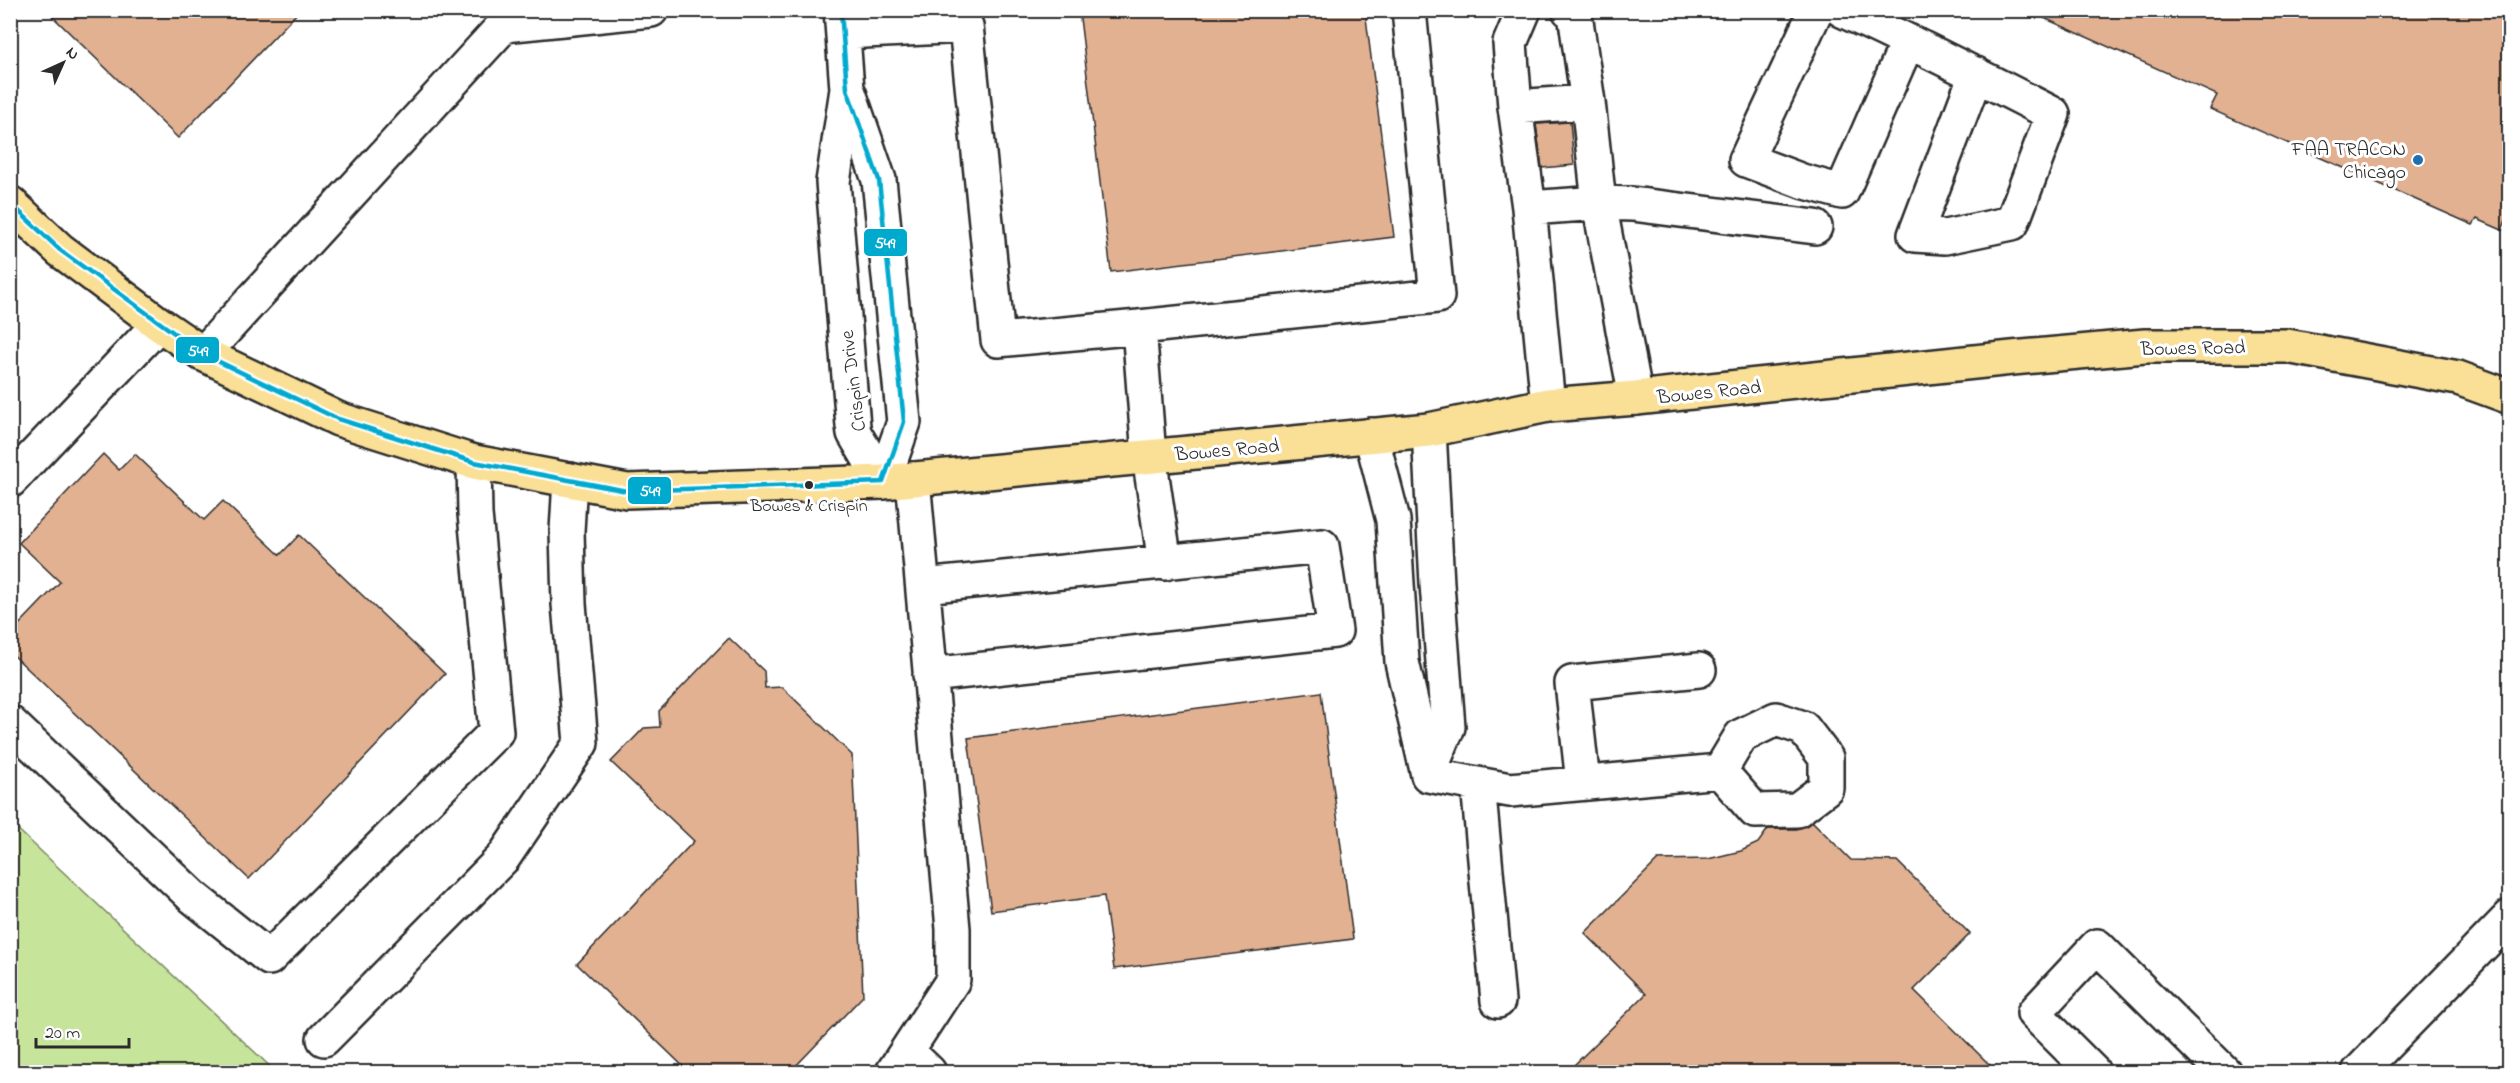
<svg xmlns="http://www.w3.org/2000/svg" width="2520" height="1083" font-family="'Indie Flower',sans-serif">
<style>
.green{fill:#c7e49b;stroke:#798863;stroke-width:1.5}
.building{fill:#e1b192;stroke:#2b2b2b;stroke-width:1.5}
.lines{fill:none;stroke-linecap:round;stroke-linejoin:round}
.minor-casing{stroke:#2b2b2b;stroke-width:38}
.major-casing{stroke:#2b2b2b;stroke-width:38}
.minor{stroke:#fff;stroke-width:33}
.major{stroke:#fadf96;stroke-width:33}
.bus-1-casing{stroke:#fff;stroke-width:9}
.bus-1{stroke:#00a9ce;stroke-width:4.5}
.poi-dot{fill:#1f6fb2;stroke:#fff;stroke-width:2}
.bus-dot{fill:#2b2b2b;stroke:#fff;stroke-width:2}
.labels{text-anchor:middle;stroke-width:6;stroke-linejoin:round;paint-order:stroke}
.bus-label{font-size:18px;fill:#2b2b2b;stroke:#fff}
.poi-label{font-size:20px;fill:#2b2b2b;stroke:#fff;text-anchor:end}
.street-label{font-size:20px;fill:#2b2b2b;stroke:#fff}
.line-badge{stroke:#fff;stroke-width:2}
.badge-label{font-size:16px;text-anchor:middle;font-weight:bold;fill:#fff}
</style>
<rect width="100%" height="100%" fill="#fff"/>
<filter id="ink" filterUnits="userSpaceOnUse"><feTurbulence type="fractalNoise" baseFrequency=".0167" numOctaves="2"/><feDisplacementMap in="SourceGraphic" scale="12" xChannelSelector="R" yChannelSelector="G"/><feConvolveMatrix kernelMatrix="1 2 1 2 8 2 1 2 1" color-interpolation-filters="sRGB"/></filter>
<g filter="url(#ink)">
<!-- green -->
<path class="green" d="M11,823L276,1072H11Z"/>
<!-- building -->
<path class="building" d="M46,10H300L178,138Z
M1079,10H1365L1394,237L1111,272Z
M2026,10H2510V211L2502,230L2477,219L2473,225L2210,109L2217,95Z
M1570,122L1574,165L1542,168L1536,124Z
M103,454L119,470L135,454L204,520L223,501L280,555L299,535L445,674L249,879L10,652V634L60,582L19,543Z
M729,638L764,671L765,688L782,687L852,755L863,996L790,1072H689L577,964L694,841L611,762L644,728L660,727L659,711Z
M1321,692L1353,939L1114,969L1104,896L991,911L968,738Z
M1813,822L1851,860L1897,861L1970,934L1914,990L1997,1072H1567L1646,994L1585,933L1658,860L1708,859L1741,851L1758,843L1768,829H1797Z"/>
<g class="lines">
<!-- minor casing -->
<g class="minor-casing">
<path id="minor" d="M841,10L847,89L833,182L853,426L854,433L883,482
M1524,10L1510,43L1515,107L1529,208L1548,405
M1569,10L1575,14L1588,102L1599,203L1636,398
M1816,10L1746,160L1802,181L1842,192L1908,41
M1842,10C1914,43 1983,78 2053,114L2012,223L1945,237L1915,235L1976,74
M844,32L966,26L998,340L1139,327L1149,456L1165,563
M849,93L879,180L904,422L883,482
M1515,107L1588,102
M1529,208L1599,203L1632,204L1815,227
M1139,327L1437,296L1409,10
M203,354L504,25L651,10
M1371,435L1393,520L1402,662L1428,775
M10,481L159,324
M923,586L1322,546L1335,631L930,675
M10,723L193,897L269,958L496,732L475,514L474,462
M1428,775L1510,790L1720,771L1741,736L1776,719L1803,728L1826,758V788L1797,810L1755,811L1720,771
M1428,775L1448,727L1437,584L1429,430
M1583,783L1572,683L1699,670
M1478,784L1498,1001
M324,1039L503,858L581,743L569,604L567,531L570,480
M908,1052L929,1072
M893,1072L953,980V929L913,479
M2093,1072L2034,1013L2097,946L2224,1072
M2359,1072L2510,917"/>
</g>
<!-- major casing -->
<g class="major-casing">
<path id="major" d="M10,203L60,250L159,324L203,354L338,419L474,462L627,491L883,482L1429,430L1548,405L1636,398L2012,358L2145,346H2287L2458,378L2510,397"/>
</g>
<!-- minor -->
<use href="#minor" class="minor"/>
<!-- major -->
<use href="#major" class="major"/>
<!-- bus-1 casing -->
<g class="bus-1-casing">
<path id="bus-1" d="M10,203L60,250L203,354L338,419L474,462L627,491L883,482L904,422L879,180L847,89L841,10"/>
</g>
<!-- bus-1 -->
<use href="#bus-1" class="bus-1"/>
</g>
</g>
<!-- markers -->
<circle class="poi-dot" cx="2418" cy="160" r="6"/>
<circle class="bus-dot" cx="809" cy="485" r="5"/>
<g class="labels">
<!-- bus labels -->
<g class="bus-label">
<text x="809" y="511">Bowes &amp; Crispin</text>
</g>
<!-- poi labels -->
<g class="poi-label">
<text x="2406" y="155">FAA TRACON<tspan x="2406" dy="23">Chicago</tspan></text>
</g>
<!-- street labels -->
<g class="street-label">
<text transform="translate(2193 347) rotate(-1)" y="7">Bowes Road</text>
<text transform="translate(852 381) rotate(-97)" y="7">Crispin Drive</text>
<text transform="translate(1709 391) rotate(-6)" y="7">Bowes Road</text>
<text transform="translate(1227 449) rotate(-5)" y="7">Bowes Road</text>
</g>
</g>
<g class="line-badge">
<rect x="863" y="228" width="45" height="29" rx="6" fill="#00a9ce"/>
<rect x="175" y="336" width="45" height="28" rx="6" fill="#00a9ce"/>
<rect x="627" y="476" width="45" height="29" rx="6" fill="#00a9ce"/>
</g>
<g class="badge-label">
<text x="885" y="248">549</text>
<text x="198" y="356">549</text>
<text x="650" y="496">549</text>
</g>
<!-- margin -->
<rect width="2520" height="1083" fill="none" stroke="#fff" stroke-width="36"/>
<rect x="18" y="18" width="2484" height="1047" fill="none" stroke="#2b2b2b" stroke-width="2" filter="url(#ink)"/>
<!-- north arrow -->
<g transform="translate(63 63) rotate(45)" stroke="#ffffff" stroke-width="4.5" paint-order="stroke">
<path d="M0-4.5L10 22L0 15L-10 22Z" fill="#2b2b2b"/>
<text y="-9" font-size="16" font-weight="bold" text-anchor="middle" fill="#2b2b2b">N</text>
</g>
<!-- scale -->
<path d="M36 1038v9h93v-9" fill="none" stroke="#2b2b2b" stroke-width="3"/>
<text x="45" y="1038" font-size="18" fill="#2b2b2b" stroke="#ffffff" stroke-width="4.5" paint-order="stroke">20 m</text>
</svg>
